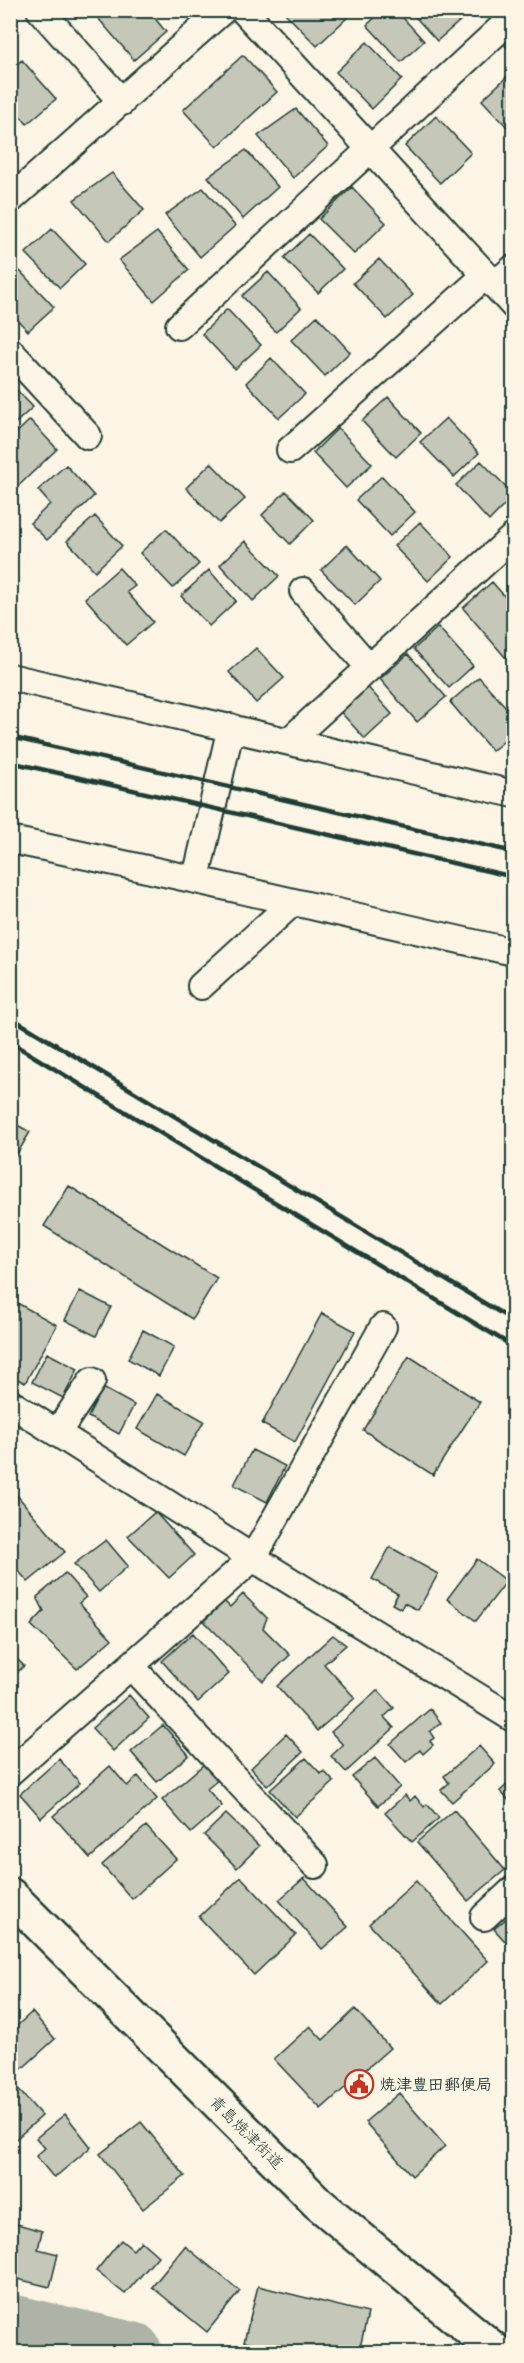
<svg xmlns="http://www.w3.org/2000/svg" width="524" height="2363" font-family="Mali,'Klee One',sans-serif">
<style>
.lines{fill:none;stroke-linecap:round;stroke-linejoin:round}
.river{stroke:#aeb3a7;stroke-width:60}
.building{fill:#c5c7b9;stroke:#1f3d34;stroke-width:1.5}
.minor-casing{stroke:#1f3d34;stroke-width:30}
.secondary-casing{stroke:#1f3d34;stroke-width:38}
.minor{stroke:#fcf5e5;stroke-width:26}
.secondary{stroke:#fcf5e5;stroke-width:33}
.rail{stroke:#1f3d34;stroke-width:4.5}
.labels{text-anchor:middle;stroke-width:4.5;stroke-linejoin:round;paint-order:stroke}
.poi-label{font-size:16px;font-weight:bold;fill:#1f3d34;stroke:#fcf5e5;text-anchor:start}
.street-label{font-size:16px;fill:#1f3d34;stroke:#fcf5e5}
</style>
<rect width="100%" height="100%" fill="#fcf5e5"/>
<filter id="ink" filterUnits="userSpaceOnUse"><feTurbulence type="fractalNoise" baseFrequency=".0167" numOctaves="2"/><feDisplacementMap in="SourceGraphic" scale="12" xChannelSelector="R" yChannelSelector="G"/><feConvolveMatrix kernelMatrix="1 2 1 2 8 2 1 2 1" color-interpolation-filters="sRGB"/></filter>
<g filter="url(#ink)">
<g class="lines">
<!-- river -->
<path class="river" d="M10,2324L132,2352"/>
</g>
<!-- building -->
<path class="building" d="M91,10H148L166,32L134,60Z
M282,10H342L348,17L317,46Z
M383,10H396L424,41L401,62L367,25Z
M409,10H452L461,20L437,41Z
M514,35V55L504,44Z
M367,42L402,79L372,109L336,72Z
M243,55L277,92L217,147L183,110Z
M22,60L56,99L27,124L10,104V70Z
M513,71L514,120L507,127L482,100Z
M296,109L328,146L293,178L258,136Z
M436,116L471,153L440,183L405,146Z
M246,150L278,187L243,219L208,177Z
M112,173L144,210L109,241L74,200Z
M352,187L386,223L354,254L319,219Z
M203,188L235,226L200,257L165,215Z
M52,229L85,264L60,288L26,253Z
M157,232L189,270L154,301L119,260Z
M309,234L343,269L318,293L284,258Z
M379,259L413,295L387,319L353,283Z
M20,271L54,307L28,331L10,312V281Z
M268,272L301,308L276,332L242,296Z
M227,309L261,345L235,369L202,334Z
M317,316L350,352L325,376L291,340Z
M271,358L305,394L279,418L246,383Z
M10,383L33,407L10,428Z
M388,397L421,433L396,457L362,421Z
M446,418L479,453L454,477L420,442Z
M30,420L57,449L12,492L10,439Z
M338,428L372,464L346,488L313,453Z
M481,461L514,495L489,521L456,485Z
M211,463L245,499L219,523L186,488Z
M66,465L94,496L47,540L30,523L50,504L38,490Z
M382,476L415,512L390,536L356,500Z
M286,491L314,520L290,544L262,515Z
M95,516L122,546L95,571L67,541Z
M420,522L453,557L428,581L394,546Z
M166,529L199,564L173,588L140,553Z
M245,541L279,576L253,601L220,565Z
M347,545L380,581L355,605L321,570Z
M119,568L135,586L127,592L153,622L126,645L85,598Z
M209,570L236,601L209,626L181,596Z
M492,582L514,607V650L505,657L463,608Z
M438,627L473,666L449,688L414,649Z
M256,648L284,678L256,703L229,672Z
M408,654L446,697L417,722L380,679Z
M479,677L514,716V733L492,751L450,702Z
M364,683L392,714L365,739L337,708Z
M10,1121L30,1132L10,1166Z
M69,1186L217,1278L192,1319L44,1226Z
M80,1291L111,1307L96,1336L65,1320Z
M10,1299L57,1325L25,1383L10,1375Z
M322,1313L355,1331L295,1442L262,1424Z
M143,1330L174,1347L159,1376L128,1359Z
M47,1353L78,1369L63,1398L32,1382Z
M409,1356L480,1402L433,1475L363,1430Z
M103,1388L134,1405L119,1434L88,1417Z
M157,1394L204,1421L184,1456L137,1429Z
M252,1450L285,1466L267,1502L234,1485Z
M10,1487L65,1552L28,1582L10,1561Z
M155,1512L194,1555L169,1578L128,1536Z
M106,1540L128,1566L99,1592L74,1564Z
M390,1547L438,1574L418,1610L404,1603L401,1609L392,1604L398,1594L372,1579Z
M477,1559L507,1581L476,1621L447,1599Z
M65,1573L86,1597L79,1603L112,1639L77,1669L31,1625L44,1611L37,1597Z
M243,1594L267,1618L263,1628L290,1655L263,1681L204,1621L224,1601L230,1607Z
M193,1633L229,1674L198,1702L162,1661Z
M333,1635L346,1645L324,1664L355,1698L317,1731L277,1686Z
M10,1652L24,1666L10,1679Z
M378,1690L394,1708L384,1717L394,1728L346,1772L331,1756L343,1745L331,1732Z
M129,1695L149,1718L113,1751L92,1728Z
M430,1709L441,1723L430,1732L434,1738L430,1741L433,1745L423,1754L420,1750L406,1762L390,1744Z
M163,1725L189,1755L157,1782L131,1752Z
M286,1734L303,1752L267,1786L251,1768Z
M479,1746L495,1764L452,1802L441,1790L449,1783L444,1776Z
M306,1758L321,1774L324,1771L334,1782L295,1817L270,1790Z
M375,1758L400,1787L378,1806L352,1777Z
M59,1759L80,1783L41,1818L20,1794Z
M210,1759L224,1775L207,1789L222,1806L191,1833L162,1800Z
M110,1766L127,1786L138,1776L157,1799L90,1858L53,1816Z
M514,1779V1806L500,1791Z
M405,1795L410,1801L415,1796L424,1807L427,1804L439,1818L412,1842L385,1813Z
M454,1810L505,1870L468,1901L417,1842Z
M226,1814L259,1846L237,1868L204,1835Z
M146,1826L176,1859L132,1899L102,1865Z
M241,1877L296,1935L254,1975L199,1917Z
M304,1878L348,1927L322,1949L279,1900Z
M416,1881L488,1961L442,2004L369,1924Z
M514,1912V1951L494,1929Z
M355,2009L390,2048L321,2109L274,2059L310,2026L323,2040Z
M32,2012L55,2039L15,2075L10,2070V2055L14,2052L10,2048V2032Z
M16,2087L42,2116L10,2144V2092Z
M399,2093L445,2146L412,2176L365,2122Z
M65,2114L91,2147L54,2178L36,2156L45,2148L36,2138Z
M141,2122L185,2176L143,2209L100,2154Z
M10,2222L42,2231L38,2249L58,2254L50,2287L13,2278L15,2271L10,2270Z
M121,2240L133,2250L141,2241L158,2256L125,2294L96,2271Z
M185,2246L240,2291L207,2332L152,2287Z
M258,2286L368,2313L359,2352H289L244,2342Z"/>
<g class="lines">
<!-- minor casing -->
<g class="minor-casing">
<path id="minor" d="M40,10L122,102
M243,10L514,306
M10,200L223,10
M494,285L514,268
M179,326L514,16
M10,351L88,436
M290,450L486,275
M303,591L369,667
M10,677L514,794
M290,740L514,536
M10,840C179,874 346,915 514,952
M196,878L231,727
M201,986L292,903
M10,1403L253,1558L514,1719
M57,1433L92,1381
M131,1666L315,1865
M10,1772L253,1558L383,1327
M484,1917L514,1889"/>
</g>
<!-- secondary casing -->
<g class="secondary-casing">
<path id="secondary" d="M10,1895L318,2203L497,2352"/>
</g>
<!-- minor -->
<use href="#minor" class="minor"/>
<!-- secondary -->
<use href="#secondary" class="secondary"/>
<!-- rail -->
<path class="rail" d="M10,737L514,852
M10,762L514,877
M10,1017L514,1321
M10,1042L514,1347"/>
</g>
</g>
<!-- icons -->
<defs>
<g id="civic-ring" transform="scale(1.5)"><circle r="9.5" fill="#fcf5e5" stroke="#c8321e" stroke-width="1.5"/><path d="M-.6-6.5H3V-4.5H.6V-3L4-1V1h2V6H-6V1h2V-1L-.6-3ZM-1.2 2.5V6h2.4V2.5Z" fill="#c8321e"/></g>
</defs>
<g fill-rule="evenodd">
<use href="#civic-ring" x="359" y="2084"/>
</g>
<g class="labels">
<!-- poi labels -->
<g class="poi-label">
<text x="380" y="2090">焼津豊田郵便局</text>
</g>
<!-- street labels -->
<g class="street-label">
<text transform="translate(247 2132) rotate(45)" y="6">青島焼津街道</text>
</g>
</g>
<!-- margin -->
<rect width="524" height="2363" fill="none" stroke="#fcf5e5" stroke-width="36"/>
<rect x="18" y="18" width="488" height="2327" fill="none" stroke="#1f3d34" stroke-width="2" filter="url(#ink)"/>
</svg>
